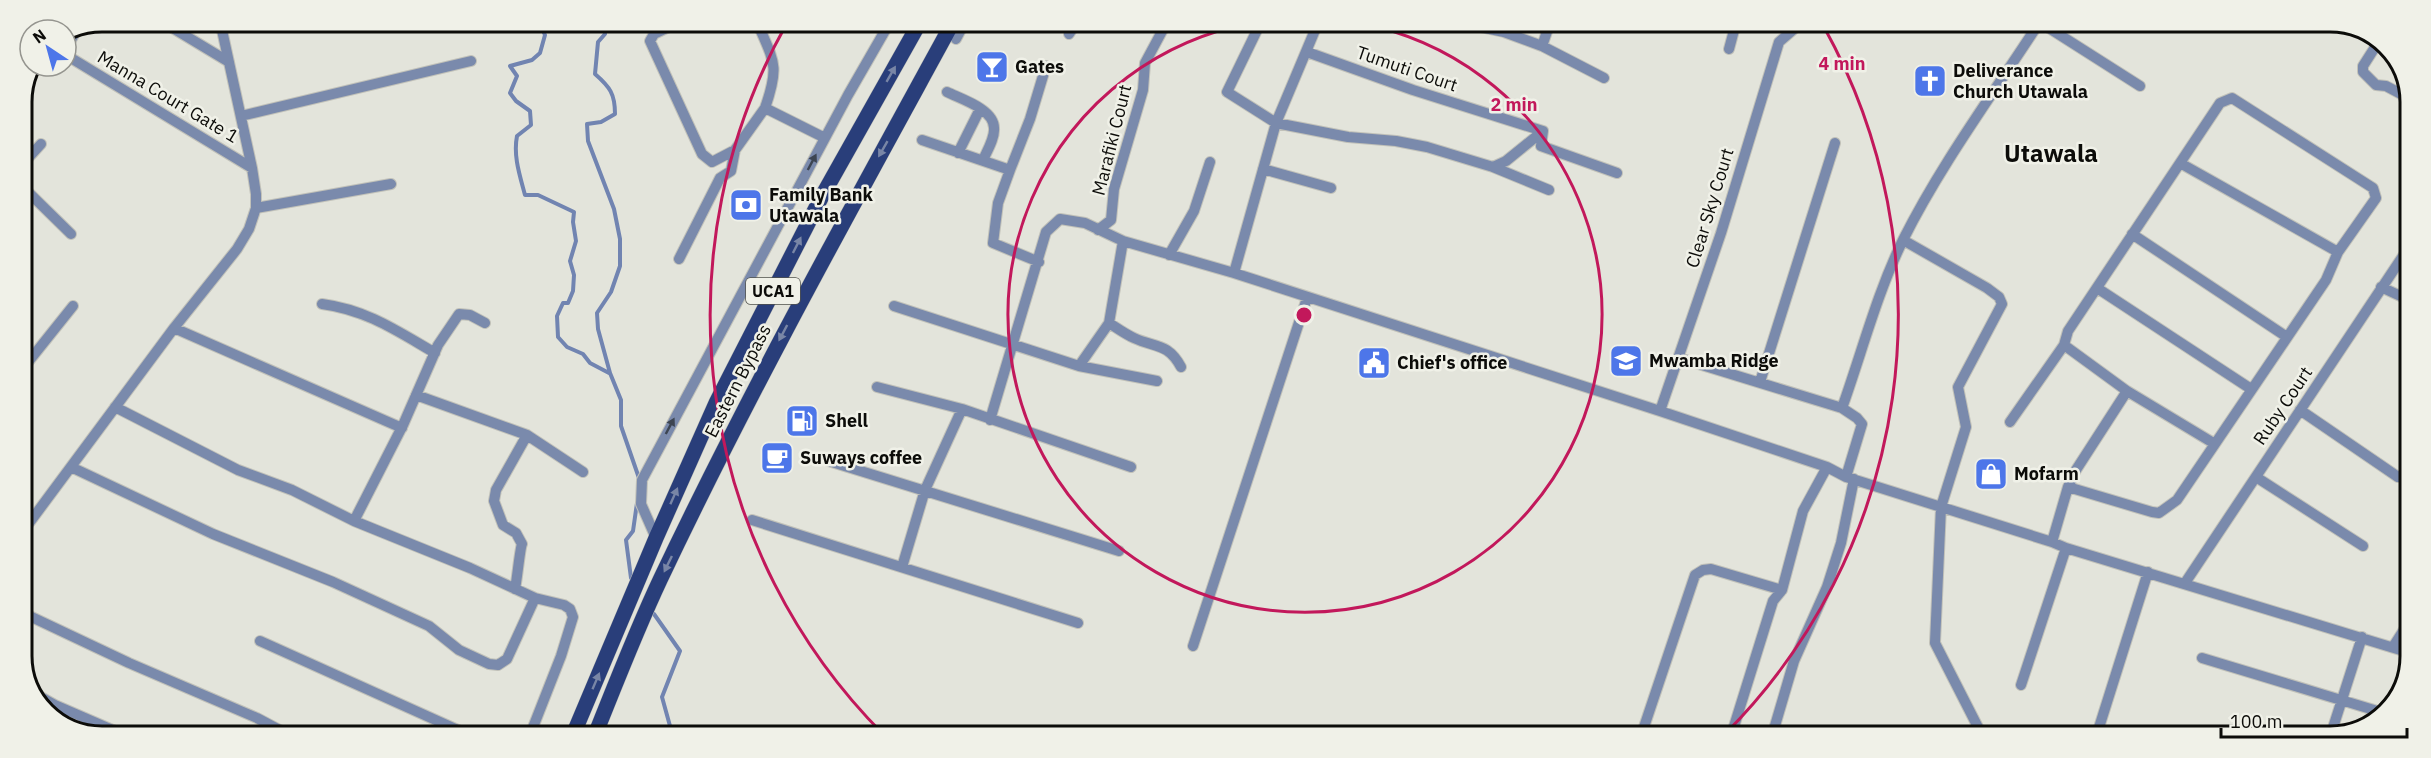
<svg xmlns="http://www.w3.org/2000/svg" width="2431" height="758" font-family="'IBM Plex Sans',sans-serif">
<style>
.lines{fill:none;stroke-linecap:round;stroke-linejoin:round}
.stream{stroke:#7184b1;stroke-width:4}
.street-casing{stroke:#c1c1b9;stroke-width:12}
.primary-casing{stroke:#c1c1b9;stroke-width:16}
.street{stroke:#7a8aac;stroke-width:10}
.primary{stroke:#293e7a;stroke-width:15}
.oneway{fill:#7986a6}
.oneway2{fill:#3d4552}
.ring{fill:none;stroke:#c2185b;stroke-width:3}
.labels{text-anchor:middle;stroke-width:5;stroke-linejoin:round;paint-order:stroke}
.shield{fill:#f0f1e8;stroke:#50514c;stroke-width:1.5}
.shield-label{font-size:16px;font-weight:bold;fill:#0c0c09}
.poi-label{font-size:18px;font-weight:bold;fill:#0c0c09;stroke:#f0f1e8;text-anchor:start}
.street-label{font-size:18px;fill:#0c0c09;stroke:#f0f1e8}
.district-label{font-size:24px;font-weight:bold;fill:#0c0c09;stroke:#f0f1e8}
.rim{fill:none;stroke:#0c0c09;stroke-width:3}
.centre{fill:#c2185b;stroke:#f0f1e8;stroke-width:3}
.ring-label{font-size:18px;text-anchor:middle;font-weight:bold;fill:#c2185b;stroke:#f0f1e8;stroke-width:5;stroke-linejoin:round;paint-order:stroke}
</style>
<rect width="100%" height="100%" fill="#e3e4db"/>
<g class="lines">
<!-- stream -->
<path class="stream" d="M539,22L545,35L540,53L532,60L510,66L517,76L510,93L516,101L530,111L531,125L517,136C513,156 520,176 525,195H538L574,212L573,222L576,241L570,261L574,275L573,291L568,303H563L557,316L558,337L567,347L583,354L590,363L609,373
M601,22L604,24L605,34L598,42L595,74C610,87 615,94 615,114L601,122L587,124L588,141L614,209L620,239V266L611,292L597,313L598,329L610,373L621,400V426L640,481
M631,578L626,540L633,531L637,503
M654,614L680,651L662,697L670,726L664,735"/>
<!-- street casing -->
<g class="street-casing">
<path id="street" d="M161,21L229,62
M679,22L654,34L650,41L702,154L712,162L735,150L765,108
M757,22C774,62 780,65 765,108L825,138
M1261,22L1227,92L1276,123L1348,137L1396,141L1427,147L1493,167L1506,161L1543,131
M1318,23L1276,123L1234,273L1660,411L1827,467L1846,477L2052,542L2066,548L2407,652
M1461,23L1504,32L1542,46L1604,78
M2041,23L2140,86
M1069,34L1077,22
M956,39L965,22
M2379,41L2363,66V72L2376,85L2386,86L2401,94L2410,102
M1542,46L1550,23
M66,49L76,31
M1729,49L1736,23
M1307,52L1413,90L1543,131L1541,146L1617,173
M66,55L252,168
M947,92C961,99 994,109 994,128C995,138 987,151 983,160
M241,116L471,61
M922,140L1010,170L998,203L993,243L1039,262
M958,153L980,109
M2180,163L2338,252
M21,166L41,144
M1493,167L1549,190
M1263,169L1331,188
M1010,170L1030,119L1046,66
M21,185L71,234
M256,208L391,184
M1098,230L1111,220L1114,189L1143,90L1145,63L1167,22
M2132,234L2287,337
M1903,240L1987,288L1999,297L2002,304L1958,387L1966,427L1941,507L1935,643L1983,737
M1169,255L1194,211L1210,162
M679,259L720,178L731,171L735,150
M2381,287L2409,300
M2097,288L2251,389
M322,304C367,310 397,331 435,353
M894,306L1079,366L1157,381
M1109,323C1117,328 1125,334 1134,338C1156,348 1168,343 1181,367
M174,328L402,428
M1679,358L1842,408L1857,418L1862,424L1846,477
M1079,366L1109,323L1123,241
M21,371L73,306
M1760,382L1835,143
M877,387L962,409L1131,467
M416,395L527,435L583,472
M115,407L238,470L292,490L354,521L470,568L535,598L564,605L570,609L573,617L561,656L530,735
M1842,408C1862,352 1877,293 1903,240C1941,164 1993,94 2039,23
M2300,410L2398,477
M1660,411L1721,233L1779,42L1801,23
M990,420L1046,232L1060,219L1085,223L1123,241L1234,273
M2010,422L2064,345
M822,459L1119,551
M71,467L213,534L333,582L429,626L459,650L489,664L498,665L507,659L535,598
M2256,477L2363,546
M2068,487L2152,512L2159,513L2177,500L2326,280L2338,252L2376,198L2373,188L2232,98L2220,103L2068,331L2064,345L2127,391L2215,444
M752,520L1078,623
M354,521L403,425L438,345L459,314L470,315L485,323
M21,534L174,328L237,249L249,229L256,208V194L252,168L220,21
M656,538L641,504L642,480L848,95L890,22
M2052,542L2068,487L2076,470L2127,391
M902,567L925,490L962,409
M2185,583L2409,247
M515,589C517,580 520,548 522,544L516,533L503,525L494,501L496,490L527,435
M21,612L129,663L257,718L287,734
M260,641L469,735
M1193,646L1307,298
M2393,647L2407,625
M2202,658L2384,713
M2021,685L2066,548
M32,692L55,705L122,734
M1641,736L1695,575L1703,570L1711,569L1782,590
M1731,736L1773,601L1782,590L1803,511L1827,467
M1772,736L1794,661L1827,587L1841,543L1854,479
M2096,737L2148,572
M2330,737L2362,637"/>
</g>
<!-- primary casing -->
<g class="primary-casing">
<path id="primary" d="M573,735L656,538L716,403L821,198L920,22
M595,735C616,683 636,631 660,580C750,390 852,207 953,22"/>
</g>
<!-- street -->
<use href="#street" class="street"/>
<!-- primary -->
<use href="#primary" class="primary"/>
</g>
<!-- one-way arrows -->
<defs><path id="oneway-solid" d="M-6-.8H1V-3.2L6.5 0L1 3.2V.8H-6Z" transform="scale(1.5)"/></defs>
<g class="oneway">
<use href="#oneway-solid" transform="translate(891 74) rotate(-60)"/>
<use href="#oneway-solid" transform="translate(883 149) rotate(120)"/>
<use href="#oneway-solid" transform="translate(797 245) rotate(-63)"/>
<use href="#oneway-solid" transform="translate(783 333) rotate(118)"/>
<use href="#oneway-solid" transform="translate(674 496) rotate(-66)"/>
<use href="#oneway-solid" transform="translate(668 564) rotate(116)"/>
<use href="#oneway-solid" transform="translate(596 681) rotate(-67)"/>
</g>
<g class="oneway2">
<use href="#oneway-solid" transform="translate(812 162) rotate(-62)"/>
<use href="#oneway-solid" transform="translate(670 426) rotate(-62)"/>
</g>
<!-- distance rings -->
<g class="ring">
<path d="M1358 23A297 297 0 1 1 1252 23"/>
<path d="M884 735A594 594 0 0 1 787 23M1824 27A594 594 0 0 1 1724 735"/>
</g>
<!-- icons -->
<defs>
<g id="bar-square" transform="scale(1.725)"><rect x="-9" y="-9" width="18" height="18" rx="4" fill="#4d76e9" stroke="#f0f1e8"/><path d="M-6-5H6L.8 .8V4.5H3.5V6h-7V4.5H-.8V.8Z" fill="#fff"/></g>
<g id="church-square" transform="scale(1.725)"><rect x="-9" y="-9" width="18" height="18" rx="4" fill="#4d76e9" stroke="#f0f1e8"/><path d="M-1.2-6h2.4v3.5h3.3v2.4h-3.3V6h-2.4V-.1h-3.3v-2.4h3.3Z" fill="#fff"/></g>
<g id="bank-square" transform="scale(1.725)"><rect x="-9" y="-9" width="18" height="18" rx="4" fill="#4d76e9" stroke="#f0f1e8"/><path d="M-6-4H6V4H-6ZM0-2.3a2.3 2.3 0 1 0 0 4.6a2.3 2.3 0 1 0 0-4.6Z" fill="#fff"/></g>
<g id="school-square" transform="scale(1.725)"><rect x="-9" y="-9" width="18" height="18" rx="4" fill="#4d76e9" stroke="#f0f1e8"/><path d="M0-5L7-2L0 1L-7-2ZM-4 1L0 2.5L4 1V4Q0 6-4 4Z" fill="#fff"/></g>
<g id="civic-square" transform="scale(1.725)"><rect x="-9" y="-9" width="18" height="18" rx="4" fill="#4d76e9" stroke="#f0f1e8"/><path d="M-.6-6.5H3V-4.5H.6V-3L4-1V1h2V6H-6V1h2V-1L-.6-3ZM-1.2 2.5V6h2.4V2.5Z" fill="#fff"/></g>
<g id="fuel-square" transform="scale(1.725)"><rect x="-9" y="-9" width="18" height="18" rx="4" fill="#4d76e9" stroke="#f0f1e8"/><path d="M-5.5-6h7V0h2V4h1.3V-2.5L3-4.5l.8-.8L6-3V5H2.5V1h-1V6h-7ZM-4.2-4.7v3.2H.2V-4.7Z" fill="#fff"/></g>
<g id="cafe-square" transform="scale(1.725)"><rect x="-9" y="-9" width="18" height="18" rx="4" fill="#4d76e9" stroke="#f0f1e8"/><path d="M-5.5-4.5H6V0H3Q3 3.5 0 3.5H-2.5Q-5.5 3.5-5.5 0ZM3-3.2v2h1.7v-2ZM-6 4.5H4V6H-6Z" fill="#fff"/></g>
<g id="shop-square" transform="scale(1.725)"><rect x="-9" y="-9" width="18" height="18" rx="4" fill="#4d76e9" stroke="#f0f1e8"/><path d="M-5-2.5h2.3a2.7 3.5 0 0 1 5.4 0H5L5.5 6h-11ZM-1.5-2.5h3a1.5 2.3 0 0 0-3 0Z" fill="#fff"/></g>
</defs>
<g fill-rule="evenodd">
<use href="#bar-square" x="992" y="67"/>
<use href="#church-square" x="1930" y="81"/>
<use href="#bank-square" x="746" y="205"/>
<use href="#school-square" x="1626" y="361"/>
<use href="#civic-square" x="1374" y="363"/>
<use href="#fuel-square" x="802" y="421"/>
<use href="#cafe-square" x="777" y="458"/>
<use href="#shop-square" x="1991" y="474"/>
</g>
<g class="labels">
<!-- shield labels -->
<rect class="shield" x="746" y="278" width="54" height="26" rx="4.5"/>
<g class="shield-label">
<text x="773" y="297">UCA1</text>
</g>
<!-- poi labels -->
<g class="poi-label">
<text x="1015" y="73">Gates</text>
<text x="1953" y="77">Deliverance<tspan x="1953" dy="21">Church Utawala</tspan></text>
<text x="769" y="201">Family Bank<tspan x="769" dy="21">Utawala</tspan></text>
<text x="1649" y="367">Mwamba Ridge</text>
<text x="1397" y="369">Chief's office</text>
<text x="825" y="427">Shell</text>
<text x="800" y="464">Suways coffee</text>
<text x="2014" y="480">Mofarm</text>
</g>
<!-- street labels -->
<g class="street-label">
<text transform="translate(1407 69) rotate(19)" y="6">Tumuti Court</text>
<text transform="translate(168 97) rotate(31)" y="6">Manna Court Gate 1</text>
<text transform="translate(1112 140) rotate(-76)" y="6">Marafiki Court</text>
<text transform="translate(1710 208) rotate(-73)" y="6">Clear Sky Court</text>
<text transform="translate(738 381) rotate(-63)" y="6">Eastern Bypass</text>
<text transform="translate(2283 406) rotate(-56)" y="6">Ruby Court</text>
</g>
<!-- district labels -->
<g class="district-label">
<text x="2051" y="162">Utawala</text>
</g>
</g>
<!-- crop -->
<path d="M0 0H2431V758H0ZM102 32H2330A70 70 0 0 1 2400 102V656A70 70 0 0 1 2330 726H102A70 70 0 0 1 32 656V102A70 70 0 0 1 102 32Z" fill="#f0f1e8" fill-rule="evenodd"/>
<path class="rim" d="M102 32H2330A70 70 0 0 1 2400 102V656A70 70 0 0 1 2330 726H102A70 70 0 0 1 32 656V102A70 70 0 0 1 102 32Z"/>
<circle cx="1304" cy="315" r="9" class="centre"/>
<g class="ring-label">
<text x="1842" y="70">4 min</text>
<text x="1514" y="111">2 min</text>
</g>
<!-- north arrow -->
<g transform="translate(48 48) rotate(324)"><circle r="28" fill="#f0f1e8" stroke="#95958f" stroke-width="1.5"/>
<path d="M0-4.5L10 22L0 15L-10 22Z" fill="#4d76e9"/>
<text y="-9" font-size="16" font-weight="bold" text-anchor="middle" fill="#0c0c09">N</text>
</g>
<!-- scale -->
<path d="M2221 728v9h186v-9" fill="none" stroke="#0c0c09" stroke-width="3"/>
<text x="2230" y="728" font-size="18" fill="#0c0c09" stroke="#f0f1e8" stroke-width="4.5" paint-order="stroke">100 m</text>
</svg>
